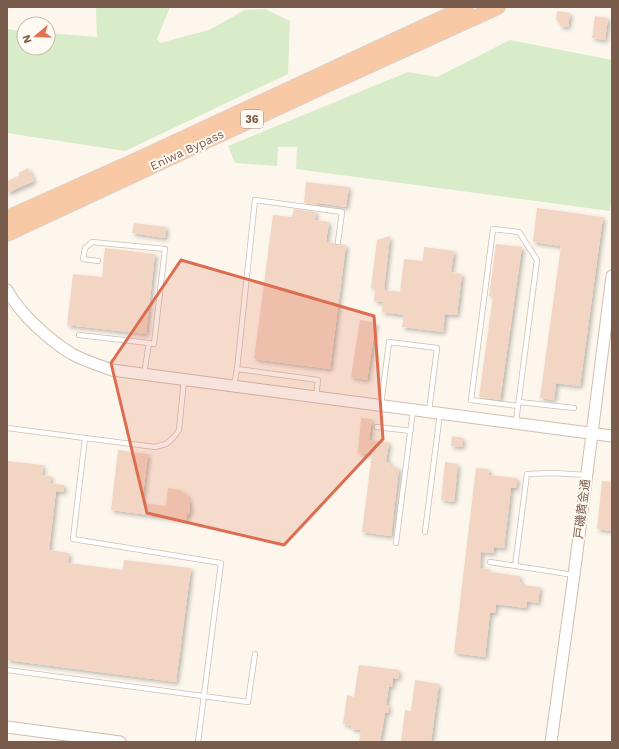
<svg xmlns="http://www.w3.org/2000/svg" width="619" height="749" font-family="'Work Sans','Noto Sans JP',sans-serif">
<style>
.green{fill:#d8ecc9}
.building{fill:#f3d5c3;filter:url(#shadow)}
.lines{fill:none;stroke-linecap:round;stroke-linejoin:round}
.service-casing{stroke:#d1beb0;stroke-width:6}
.tertiary-casing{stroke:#d1beb0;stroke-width:13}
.trunk-casing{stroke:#dad1cd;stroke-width:16}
.service{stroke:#fff;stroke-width:4.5}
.tertiary{stroke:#fff;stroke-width:11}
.trunk{stroke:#f9c8a4;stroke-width:14}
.marked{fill:#dc6d51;fill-opacity:0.2;stroke:#dc6d51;stroke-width:3;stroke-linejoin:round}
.labels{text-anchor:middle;stroke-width:4;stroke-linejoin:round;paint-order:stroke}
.shield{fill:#fffaf3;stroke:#a28b7f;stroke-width:1}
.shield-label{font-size:11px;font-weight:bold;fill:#7a5c4d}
.street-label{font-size:12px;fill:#7a5c4d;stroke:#fffaf3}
</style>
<defs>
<filter id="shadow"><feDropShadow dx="2.5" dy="2.5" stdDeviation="2" flood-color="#0004"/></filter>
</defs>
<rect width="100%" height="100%" fill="#fdf6ec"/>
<!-- green -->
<path class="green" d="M96,7H170L157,39L160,43L209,30L245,10L265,9L290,21L288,74L125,151L7,133V29L24,31V48H48V33L97,37Z
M510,40L612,60V194L610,211L296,169L297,147H278L277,166L235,163L228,146L408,72L437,77Z"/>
<!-- building -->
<path class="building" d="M557,11L570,13L568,27L560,26V21L556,20Z
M595,16L608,18L605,40L592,38Z
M28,168L34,181L7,193V181L20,175L18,173Z
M306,182L349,187L346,207L318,203L317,205L304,203Z
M537,208L603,217L580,386L556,383L554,400L540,398L561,246L533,242Z
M294,209L316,212L315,220L329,222L326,242L334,243L338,246L341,244L346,245L330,369L254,359L273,215L292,217Z
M134,223L166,227L165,238L132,233Z
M390,236L384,290L400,292L404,259L423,261L424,247L454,251L451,272L462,274L457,315L445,314L443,332L402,327L404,315L382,312L383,302L374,301L375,289L371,288L377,240Z
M496,244L522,247L500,400L479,397L493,296H489Z
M105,248L155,254L146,334L67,325L73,274L102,277Z
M360,320L376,323L367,380L351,377Z
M361,418L372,419L369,440L389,442L386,462H391V466L399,468L391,536L362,532L372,454L358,453Z
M452,436L463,438L462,447L451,446Z
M118,450L148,454L142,503L166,506L168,488L180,490L187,495L190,503V511L188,515H187L186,520L111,510Z
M7,461L43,465L42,475L51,476L50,483L64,485V492L56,491L49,550L69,553L68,563L123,570L124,560L191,568L176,682L7,660Z
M445,462L458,464L454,502L441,500Z
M476,468L489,469L488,475L517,478L516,488H511L504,548L494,547L493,553L481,552L480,568L489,569V572L520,576L519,582L522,583V585L540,587L538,603L527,601L526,608L496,604L495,613H490L485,657L454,653Z
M602,481L612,482V531L597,529Z
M359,665L399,670L398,679L393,678L392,687L389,686L386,705L389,706L388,713H385L380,742H359L361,730L351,729L352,726L343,724L347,695L354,697Z
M415,680L439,684L431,742H401L405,710L411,711Z"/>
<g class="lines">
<!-- service casing -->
<g class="service-casing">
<path id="service" d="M98,261L83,259L85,248L92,242L165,249L154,344L149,343
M79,335L149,343L144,374
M237,369L255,200L342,212L338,242
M234,386L237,369L318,380L316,397
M519,402L574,408
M381,405L389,342L437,348L429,411
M516,422L518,406L537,260L519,232L493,229L471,400L518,406
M377,427L411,431
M7,428L155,447L166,444L173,438L179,430L184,380
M85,438L73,539L221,563L198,742
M425,532L440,413
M396,543L413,410
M490,562L574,575
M515,566L527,474L553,473L586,475
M7,670L248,702L255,654"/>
</g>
<!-- tertiary casing -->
<g class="tertiary-casing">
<path id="tertiary" d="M7,290C20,314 49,340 72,354C85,361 98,365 112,370L612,436
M7,727L120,742
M551,742L574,575L612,276"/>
</g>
<!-- trunk casing -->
<g class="trunk-casing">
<path id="trunk" d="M7,218L143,157L466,7
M7,234L318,89L498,7"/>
</g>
<!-- service -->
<use href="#service" class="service"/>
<!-- tertiary -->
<use href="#tertiary" class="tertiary"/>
<!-- trunk -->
<use href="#trunk" class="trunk"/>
</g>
<!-- marked area -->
<path class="marked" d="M181,260L374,316L383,439L284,545L147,513L111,363Z"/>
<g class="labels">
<!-- shield labels -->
<rect class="shield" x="241" y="110" width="22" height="18" rx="3"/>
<g class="shield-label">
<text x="252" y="123">36</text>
</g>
<!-- street labels -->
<g class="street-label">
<text transform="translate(187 150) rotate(-25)" y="4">Eniwa Bypass</text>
<text transform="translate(582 509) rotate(-83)" y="4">戸磯黄金通</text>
</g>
</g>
<!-- border -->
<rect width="619" height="749" fill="none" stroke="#7a5c4d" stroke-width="16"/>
<!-- north arrow -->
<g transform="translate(36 36) rotate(251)"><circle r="19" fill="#fffaf3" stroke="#cabbb1"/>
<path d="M0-3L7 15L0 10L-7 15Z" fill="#e76f51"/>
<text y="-6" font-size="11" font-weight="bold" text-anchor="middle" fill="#7a5c4d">N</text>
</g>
</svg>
